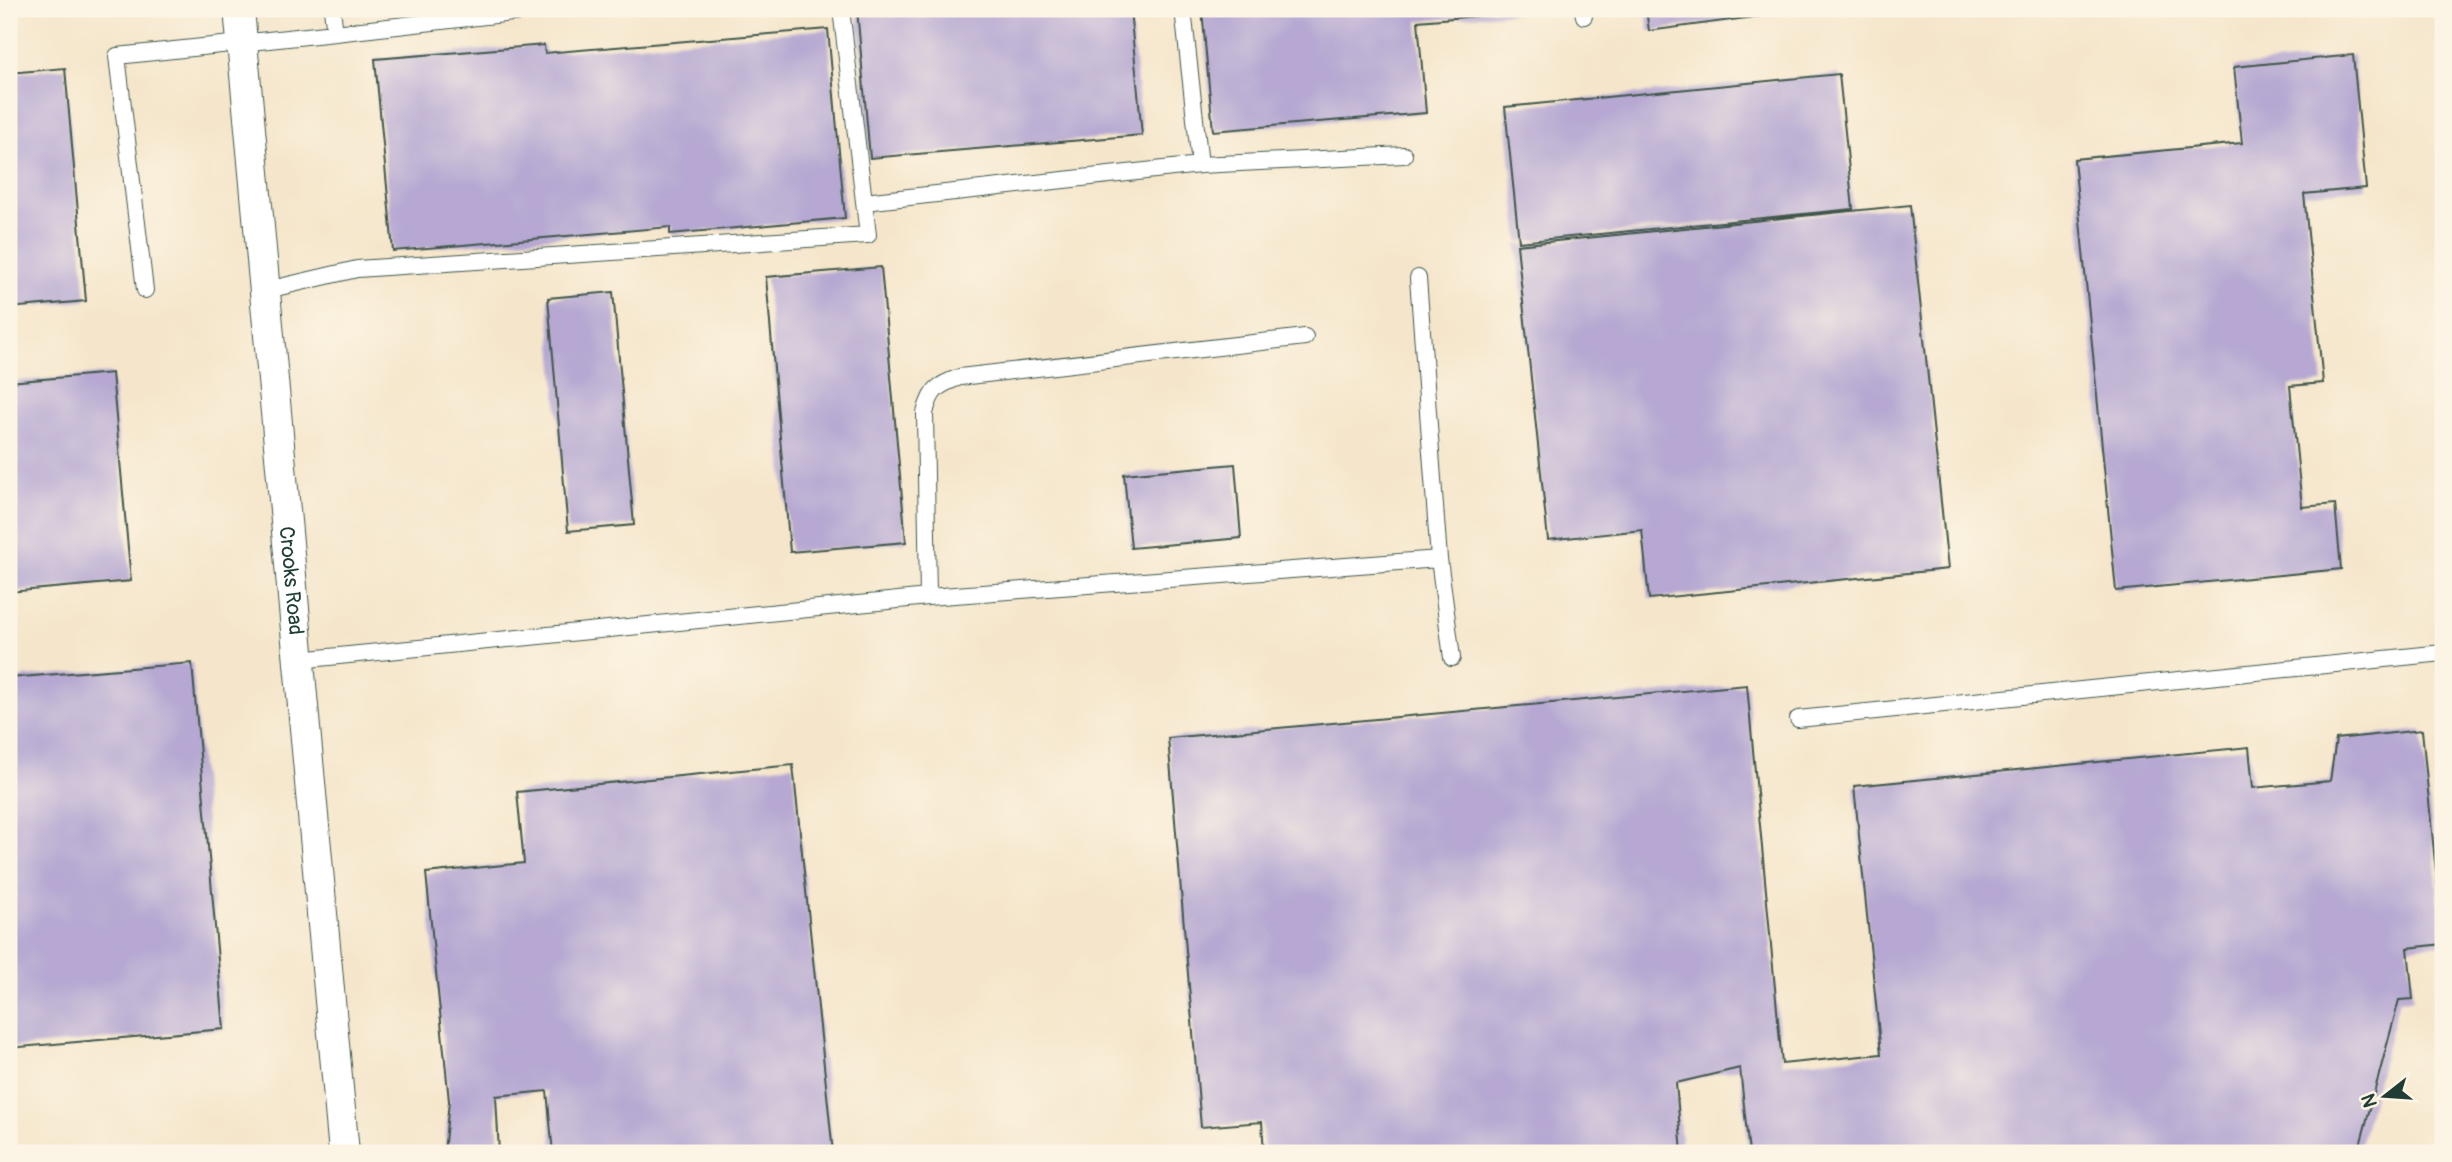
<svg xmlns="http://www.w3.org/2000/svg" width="2452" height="1162" font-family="Pangolin,sans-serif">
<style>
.building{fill:#b6a8d2}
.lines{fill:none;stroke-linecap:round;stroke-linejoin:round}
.lane-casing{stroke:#3f564b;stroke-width:18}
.street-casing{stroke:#3f564b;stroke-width:32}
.lane{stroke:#fff;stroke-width:16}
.street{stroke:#fff;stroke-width:30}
.labels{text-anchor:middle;stroke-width:5;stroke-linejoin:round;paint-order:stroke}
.street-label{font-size:21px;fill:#1f3d34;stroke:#fcf5e5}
</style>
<rect width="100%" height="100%" fill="#fcf5e5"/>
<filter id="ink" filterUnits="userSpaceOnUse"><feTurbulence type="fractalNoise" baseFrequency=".0143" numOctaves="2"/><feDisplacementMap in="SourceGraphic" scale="14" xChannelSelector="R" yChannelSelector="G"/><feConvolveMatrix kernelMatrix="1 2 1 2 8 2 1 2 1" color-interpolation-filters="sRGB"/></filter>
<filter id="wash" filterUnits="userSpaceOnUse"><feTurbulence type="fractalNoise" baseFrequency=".00686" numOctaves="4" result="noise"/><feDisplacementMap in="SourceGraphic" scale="28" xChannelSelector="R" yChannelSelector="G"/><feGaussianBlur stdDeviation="1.57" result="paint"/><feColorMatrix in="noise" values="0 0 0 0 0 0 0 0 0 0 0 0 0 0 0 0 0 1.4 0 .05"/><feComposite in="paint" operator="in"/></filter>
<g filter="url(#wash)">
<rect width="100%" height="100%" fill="#f5e6cb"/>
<g id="blocks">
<!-- building -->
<path class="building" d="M857,9H1130L1142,135L870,158Z
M1202,9H1538V11L1418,21L1426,113L1213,131Z
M1646,9H1805L1806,10L1649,31Z
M828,29L845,218L670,234V227L393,251L375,59L544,45L545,53Z
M2353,55L2366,188L2304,194L2323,383L2290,386L2302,507L2335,504L2341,569L2116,591L2074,159L2242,143L2234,67Z
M65,68L86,301L9,308V73Z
M1839,74L1853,209L1519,242L1505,107Z
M1910,205L1948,569L1649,599L1642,530L1548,540L1517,245Z
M881,267L906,542L790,552L766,277Z
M613,292L634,525L568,531L548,298Z
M112,373L131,581L9,592V382Z
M1235,464L1241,538L1131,548L1124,474Z
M192,663L224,1029L9,1048V678Z
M1747,685L1782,1064L1881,1054L1854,786L2249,747L2253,788L2330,781L2336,739L2422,730L2443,944L2408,948L2413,999L2399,1000L2358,1153H1749L1740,1068L1676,1083L1682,1153H1264L1262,1122L1201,1127L1168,738Z
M793,765L833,1153H553L547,1091L496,1096L499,1153H444L449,1101L426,873L524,863L517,792Z"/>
</g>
</g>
<g filter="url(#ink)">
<use href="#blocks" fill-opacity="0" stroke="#3f564b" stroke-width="2"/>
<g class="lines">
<!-- lane casing -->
<g class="lane-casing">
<path id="lane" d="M1583,9L1584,16
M335,33L548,9
M1200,165L1404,155
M864,202L1200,165L1183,9
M1418,278L1439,559L1452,658
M145,290L117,56L335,33L332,9
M267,290L357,269L868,235L841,9
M928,597L925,413C931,389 938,385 960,377L1305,337
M299,660L928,597L1439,559
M1798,719L2443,653"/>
</g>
<!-- street casing -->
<g class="street-casing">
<g id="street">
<path id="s1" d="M239,9L344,1153"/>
</g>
</g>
<!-- lane -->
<use href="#lane" class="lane"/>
<!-- street -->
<use href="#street" class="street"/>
</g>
</g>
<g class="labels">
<!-- street labels -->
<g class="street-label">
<text dy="7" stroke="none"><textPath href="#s1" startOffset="574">Crooks Road</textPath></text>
</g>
</g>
<!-- margin -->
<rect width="2452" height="1162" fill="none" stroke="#fcf5e5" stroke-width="35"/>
<!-- north arrow -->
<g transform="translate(2385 1096) rotate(253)" stroke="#fcf5e5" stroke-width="5" paint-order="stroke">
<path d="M0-5L12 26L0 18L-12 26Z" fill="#1f3d34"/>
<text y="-10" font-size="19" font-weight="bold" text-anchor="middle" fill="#1f3d34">N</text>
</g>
</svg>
